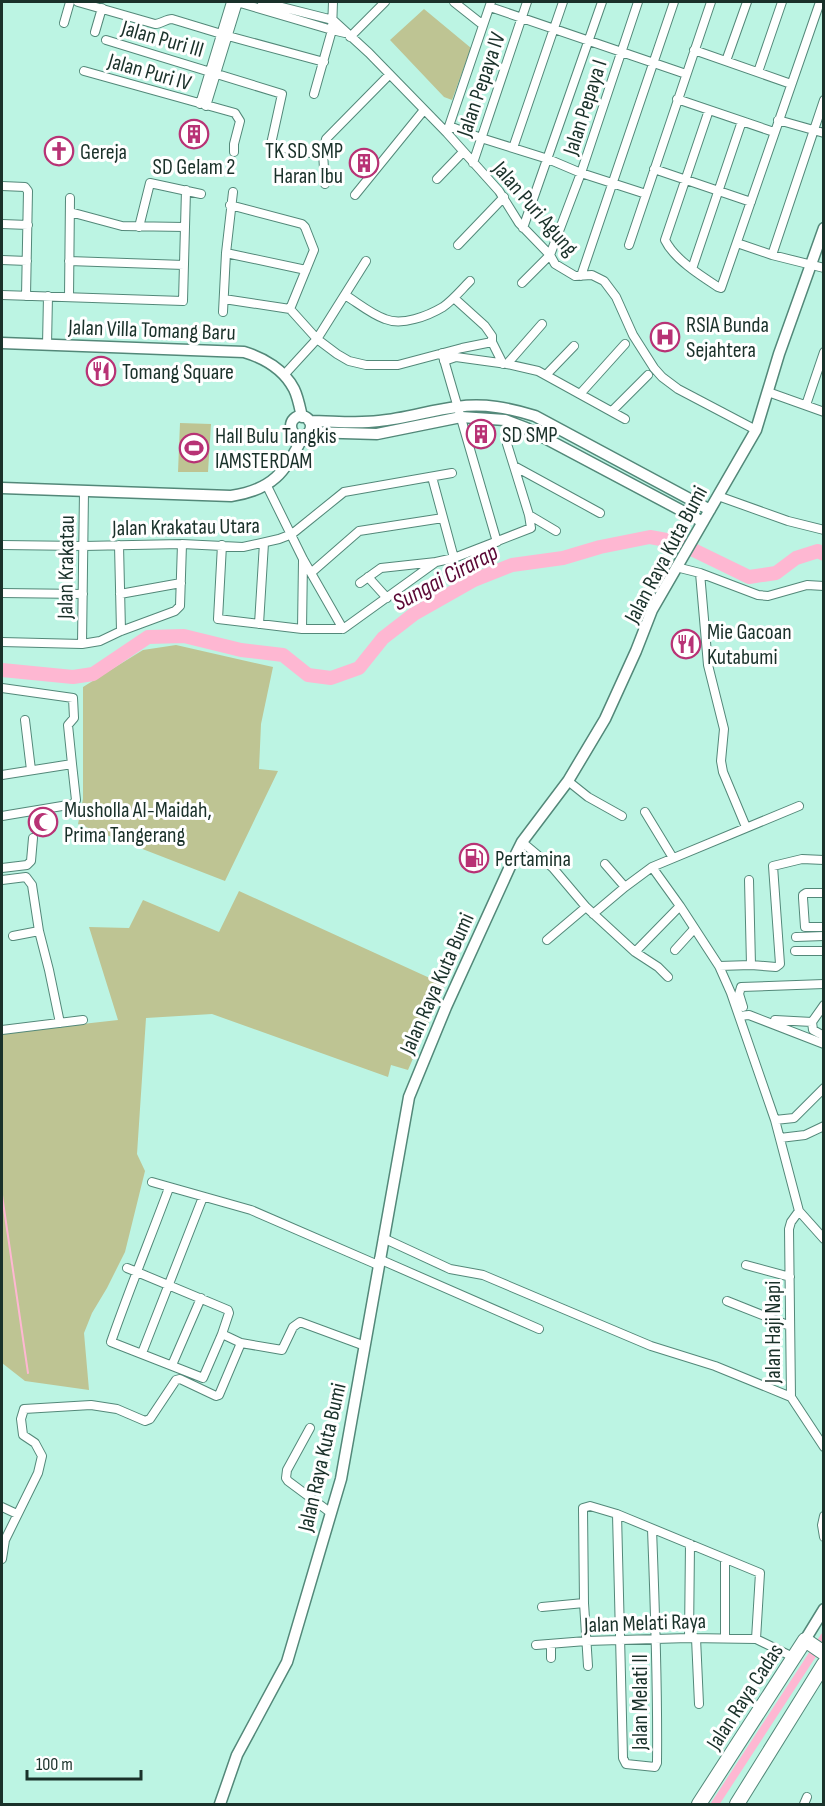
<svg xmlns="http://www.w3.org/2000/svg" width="825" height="1806" font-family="'Sofia Sans Condensed',sans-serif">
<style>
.green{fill:#bec493}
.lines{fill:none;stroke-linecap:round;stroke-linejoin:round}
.stream{stroke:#feb7d2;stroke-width:2}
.canal{stroke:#feb7d2;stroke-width:8}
.river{stroke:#feb7d2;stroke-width:14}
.minor-casing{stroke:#538879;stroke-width:10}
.tertiary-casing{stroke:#538879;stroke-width:13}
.primary-casing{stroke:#538879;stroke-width:16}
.minor{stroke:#fff;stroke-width:8}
.tertiary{stroke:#fff;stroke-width:10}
.primary{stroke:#fff;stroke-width:14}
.labels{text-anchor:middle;stroke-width:6;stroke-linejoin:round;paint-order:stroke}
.street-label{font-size:22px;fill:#1a312a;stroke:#fff}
.poi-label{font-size:22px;fill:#1a312a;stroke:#fff;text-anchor:start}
.water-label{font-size:24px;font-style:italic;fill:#5a0835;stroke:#fff}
</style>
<rect width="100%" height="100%" fill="#bcf4e3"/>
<!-- green -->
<path class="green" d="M424,9L471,48L452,100L444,97L390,40Z
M180,423L211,424L208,472H178Z
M176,645L273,667L261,724L259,769L278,771L225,881L78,824L83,799V687L143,650Z
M239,891L445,985L408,1070L391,1065L388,1077L212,1014L146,1018L137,1154L145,1171L125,1252L107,1288L92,1313L84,1333L89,1390L25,1381L2,1363V1033L118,1020L89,927L129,928L143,900L219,932Z"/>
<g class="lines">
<!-- stream -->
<path class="stream" d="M2,1195L28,1373"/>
<!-- canal -->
<path class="canal" d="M715,1804L824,1637"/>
<!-- river -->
<path class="river" d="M2,670L73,677L93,674L148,637L184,636L241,650L283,655L308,675L331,678L359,668L383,638L414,614L474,580L512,565L563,558L600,547L650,537L677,542L749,577L776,573L796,558L818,551L824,554"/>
<!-- minor casing -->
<g class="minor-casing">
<path id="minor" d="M78,2L155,24C161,24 166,19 172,19L228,36L324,62
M237,2L332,30L345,33
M262,2L333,20
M454,2L483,25
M490,7L686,74
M333,20L369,53L447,133L499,191L519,223L550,255L555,264L575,276L592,275L604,281L616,297L633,335L654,368L662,377L678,389L756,430
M64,23L70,2
M95,32L102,8
M350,37L385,2
M106,40L282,94L271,144L274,146L311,153
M694,50L791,84
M726,61L747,2
M84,71L235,113L240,121L234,144V152
M758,72L782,2
M314,94L332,30L333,2
M677,99L774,132
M200,104L231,2
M206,106L238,2
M709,110L665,240C674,259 701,276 718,287L721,288L820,2
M778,120L824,133
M449,126L481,138L548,159L581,173L646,194
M448,129L491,2
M513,148L563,2
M473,163L527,2
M654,169L751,202
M437,179L463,152
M325,184L323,153L326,139L389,75
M2,186L25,187L28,191L26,296
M355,195L424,110
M230,205L302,224L305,227L314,250L290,309
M70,212L122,226L185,227
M2,224L28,225
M139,227L150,183L201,194
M523,228L602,2
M737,243L772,255L824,268
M458,245L504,197
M629,245L711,2
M226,253L306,270
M772,255L824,100
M2,260L27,261
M69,261L184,265
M692,269L742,121
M581,276L674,2
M522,283L550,255L581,173L638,2
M2,295L183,301L186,190
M345,295C358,303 371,314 385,319C402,326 428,316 443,307C453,300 461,290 470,281
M69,297L70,198
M454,298L485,326L492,336V342L503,364
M224,299L290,309L317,339L337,354L349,361L366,365H398L462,348L492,342
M223,312L226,253L233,192
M47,345L48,296
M442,353L497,542
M444,361L456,357L507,364L538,371L625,419
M507,364L542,324
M284,375L317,339L366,261
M546,375L574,346
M768,392L824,412
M580,394L625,344
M806,405L824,352
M612,411L648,375
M514,466L600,513
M432,477L454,558
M267,486L303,559L343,629
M718,496L788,521L824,530
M529,515L556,531
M2,545L83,546L182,544L243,547L279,539L292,534L344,492L452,473
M119,545L121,631
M222,545L218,619L302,629H343L436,562L454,558L531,528L529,515L507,444
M676,567L700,573L758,595L768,596L807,585L824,586
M312,572L359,531L443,518
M700,573L708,665L724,729L721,761L723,772L746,827
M368,577L387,598
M360,583L381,568L436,562
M2,593L83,594
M120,594L181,583
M259,624L264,543
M302,629L303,560
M2,642L82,644L100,641L121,631L175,611L180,606L182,544
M82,644L84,491
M2,688L73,698L74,718L68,725L72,764
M25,720L31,770
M2,775L72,764L76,800L74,804L2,816
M568,781L588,797L622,816
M645,812L673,858
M522,842L553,868L586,907L635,952L658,967L668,977
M605,864L625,887
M652,867L680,906L719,966L731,993L775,1120L799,1211L824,1239
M2,868L27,865L31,861L33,838
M2,880L26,877L32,885L39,931L49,970L60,1023
M749,880L751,965
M824,893H806L803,895V898L805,927H824
M593,914L625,887L652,867L799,806
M13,936L39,931
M796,937L824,936
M547,940L586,907
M675,950L694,929
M795,951H824
M635,952L680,906
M719,966L751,965L776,967L780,964L773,866L802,859L824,860
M824,1005L812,1022L813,1030L824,1036
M743,1007L739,994L741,987L824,984
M739,1016L749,1015L824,1044
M775,1020L812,1022
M2,1030L83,1020
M775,1120L794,1118L824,1088
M780,1138L805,1135L824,1126
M152,1182L251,1210L378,1265
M799,1211L791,1222L789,1229L791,1397L824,1447
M383,1238L450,1269L483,1275L651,1346L715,1366L791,1397
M379,1259L539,1329
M746,1265L790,1277
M127,1268L137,1272L228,1310L229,1313L222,1334L203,1378L111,1342C129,1290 150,1239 169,1188
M727,1301L790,1326
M222,1334L241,1343L282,1350L293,1327L300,1322L365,1346
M142,1353L203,1197
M172,1365L201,1298
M310,1428L287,1470L286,1478L288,1481L331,1513
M2,1507L17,1514
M617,1514L623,1758L626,1764L655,1767L657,1763C658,1684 655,1607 652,1529
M824,1516L822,1525L824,1537
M2,1559L5,1540L38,1473L42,1456L35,1443L23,1435L21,1419L24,1409L91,1405L117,1409L145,1421L150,1419L176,1380L180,1379L216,1396L219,1395L241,1343
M725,1559V1638
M542,1607L584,1603
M689,1638L690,1544
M696,1638L699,1704
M551,1644V1658
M536,1645L586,1641L689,1638L756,1639L793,1657
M588,1666L584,1603L583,1509V1508L590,1506L617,1514L760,1573L756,1639
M804,1804L807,1797"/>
</g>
<!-- tertiary casing -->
<g class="tertiary-casing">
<path id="tertiary" d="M2,343L244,352C264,358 284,370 294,389C298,397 300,408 302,417
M291 426a10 10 0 1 1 20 0a10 10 0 1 1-20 0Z
M309,421C333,421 356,424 379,421C405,419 431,410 457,407C484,403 509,408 535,416L710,510
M309,432L377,434L461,417L505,420L526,428L703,522
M2,488L231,496C272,490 286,472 303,436
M805,1640L824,1609
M220,1804L237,1755L287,1662L341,1479L409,1097L446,1007L513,860L522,842L568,781L605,719L636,651L652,610L756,430L779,354L824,228"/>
</g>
<!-- primary casing -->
<g class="primary-casing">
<path id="primary" d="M699,1804L805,1640L824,1653
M737,1804L824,1664"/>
</g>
<!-- minor -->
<use href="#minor" class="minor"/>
<!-- tertiary -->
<use href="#tertiary" class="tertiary"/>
<!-- primary -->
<use href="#primary" class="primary"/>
</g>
<!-- icons -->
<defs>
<g id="building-ring" transform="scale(1.5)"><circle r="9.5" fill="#fff" stroke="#b83275" stroke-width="1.5"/><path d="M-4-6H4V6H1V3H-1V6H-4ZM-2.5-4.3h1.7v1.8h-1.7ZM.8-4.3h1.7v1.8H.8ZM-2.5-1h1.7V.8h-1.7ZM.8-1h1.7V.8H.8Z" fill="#b83275"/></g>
<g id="church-ring" transform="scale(1.5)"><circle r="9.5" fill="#fff" stroke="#b83275" stroke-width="1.5"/><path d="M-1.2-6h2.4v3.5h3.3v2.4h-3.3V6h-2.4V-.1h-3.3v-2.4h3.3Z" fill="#b83275"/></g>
<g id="hospital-ring" transform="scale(1.5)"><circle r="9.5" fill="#fff" stroke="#b83275" stroke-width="1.5"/><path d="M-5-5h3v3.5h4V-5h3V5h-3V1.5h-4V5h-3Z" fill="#b83275"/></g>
<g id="restaurant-ring" transform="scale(1.5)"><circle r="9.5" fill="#fff" stroke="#b83275" stroke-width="1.5"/><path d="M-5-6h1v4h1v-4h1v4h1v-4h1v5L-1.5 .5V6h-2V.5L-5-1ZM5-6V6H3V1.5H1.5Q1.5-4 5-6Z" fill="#b83275"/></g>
<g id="stadium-ring" transform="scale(1.5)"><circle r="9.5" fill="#fff" stroke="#b83275" stroke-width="1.5"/><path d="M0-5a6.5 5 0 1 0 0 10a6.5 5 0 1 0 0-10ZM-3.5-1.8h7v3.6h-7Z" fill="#b83275"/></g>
<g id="mosque-ring" transform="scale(1.5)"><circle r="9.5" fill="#fff" stroke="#b83275" stroke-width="1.5"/><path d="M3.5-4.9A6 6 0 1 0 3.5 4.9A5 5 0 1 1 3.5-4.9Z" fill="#b83275"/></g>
<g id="fuel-ring" transform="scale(1.5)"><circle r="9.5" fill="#fff" stroke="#b83275" stroke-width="1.5"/><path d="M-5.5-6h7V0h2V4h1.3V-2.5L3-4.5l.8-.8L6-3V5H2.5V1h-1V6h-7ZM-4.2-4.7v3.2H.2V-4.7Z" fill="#b83275"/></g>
</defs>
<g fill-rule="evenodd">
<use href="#building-ring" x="194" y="134"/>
<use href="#church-ring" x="59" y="151"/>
<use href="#building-ring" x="364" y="163"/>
<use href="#hospital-ring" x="665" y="337"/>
<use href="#restaurant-ring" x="101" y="371"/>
<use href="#building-ring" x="481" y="434"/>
<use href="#stadium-ring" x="194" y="448"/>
<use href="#restaurant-ring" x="686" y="644"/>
<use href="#mosque-ring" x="43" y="822"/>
<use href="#fuel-ring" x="474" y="858"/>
</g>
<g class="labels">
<!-- street labels -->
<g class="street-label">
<text transform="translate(163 38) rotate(16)" y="8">Jalan Puri III</text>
<text transform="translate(150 71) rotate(16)" y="8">Jalan Puri IV</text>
<text transform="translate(480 84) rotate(-71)" y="8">Jalan Pepaya IV</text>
<text transform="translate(584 107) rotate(-72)" y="8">Jalan Pepaya I</text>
<text transform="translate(536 208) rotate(49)" y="8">Jalan Puri Agung</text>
<text transform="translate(152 329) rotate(2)" y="8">Jalan Villa Tomang Baru</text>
<text transform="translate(186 526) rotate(-1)" y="8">Jalan Krakatau Utara</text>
<text transform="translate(665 554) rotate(-62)" y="8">Jalan Raya Kuta Bumi</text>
<text transform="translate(65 567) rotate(-89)" y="8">Jalan Krakatau</text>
<text transform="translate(436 983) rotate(-66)" y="8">Jalan Raya Kuta Bumi</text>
<text transform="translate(772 1332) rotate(-90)" y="8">Jalan Haji Napi</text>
<text transform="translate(321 1457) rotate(-77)" y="8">Jalan Raya Kuta Bumi</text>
<text transform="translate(645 1622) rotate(-2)" y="8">Jalan Melati Raya</text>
<text transform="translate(744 1696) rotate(-57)" y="8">Jalan Raya Cadas</text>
<text transform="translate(639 1702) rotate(-90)" y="8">Jalan Melati II</text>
</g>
<!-- poi labels -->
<g class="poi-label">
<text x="343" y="158" text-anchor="end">TK SD SMP<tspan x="343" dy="25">Haran Ibu</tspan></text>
<text x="80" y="159">Gereja</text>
<text x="194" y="174" text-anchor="middle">SD Gelam 2</text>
<text x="686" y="332">RSIA Bunda<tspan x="686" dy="25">Sejahtera</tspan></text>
<text x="122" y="379">Tomang Square</text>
<text x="502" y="442">SD SMP</text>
<text x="215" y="443">Hall Bulu Tangkis<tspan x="215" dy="25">IAMSTERDAM</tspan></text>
<text x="707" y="639">Mie Gacoan<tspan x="707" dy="25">Kutabumi</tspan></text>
<text x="64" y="817">Musholla Al-Maidah,<tspan x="64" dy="25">Prima Tangerang</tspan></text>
<text x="495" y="866">Pertamina</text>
</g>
<!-- water labels -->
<g class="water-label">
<text transform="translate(445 577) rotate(-28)" y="8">Sungai Cirarap</text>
</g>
</g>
<!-- border -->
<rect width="825" height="1806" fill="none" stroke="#1a312a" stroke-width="6"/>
<!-- scale -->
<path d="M27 1770v9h114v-9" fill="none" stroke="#1a312a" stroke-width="3"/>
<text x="36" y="1770" font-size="18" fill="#1a312a" stroke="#ffffff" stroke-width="4.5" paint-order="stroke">100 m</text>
</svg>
